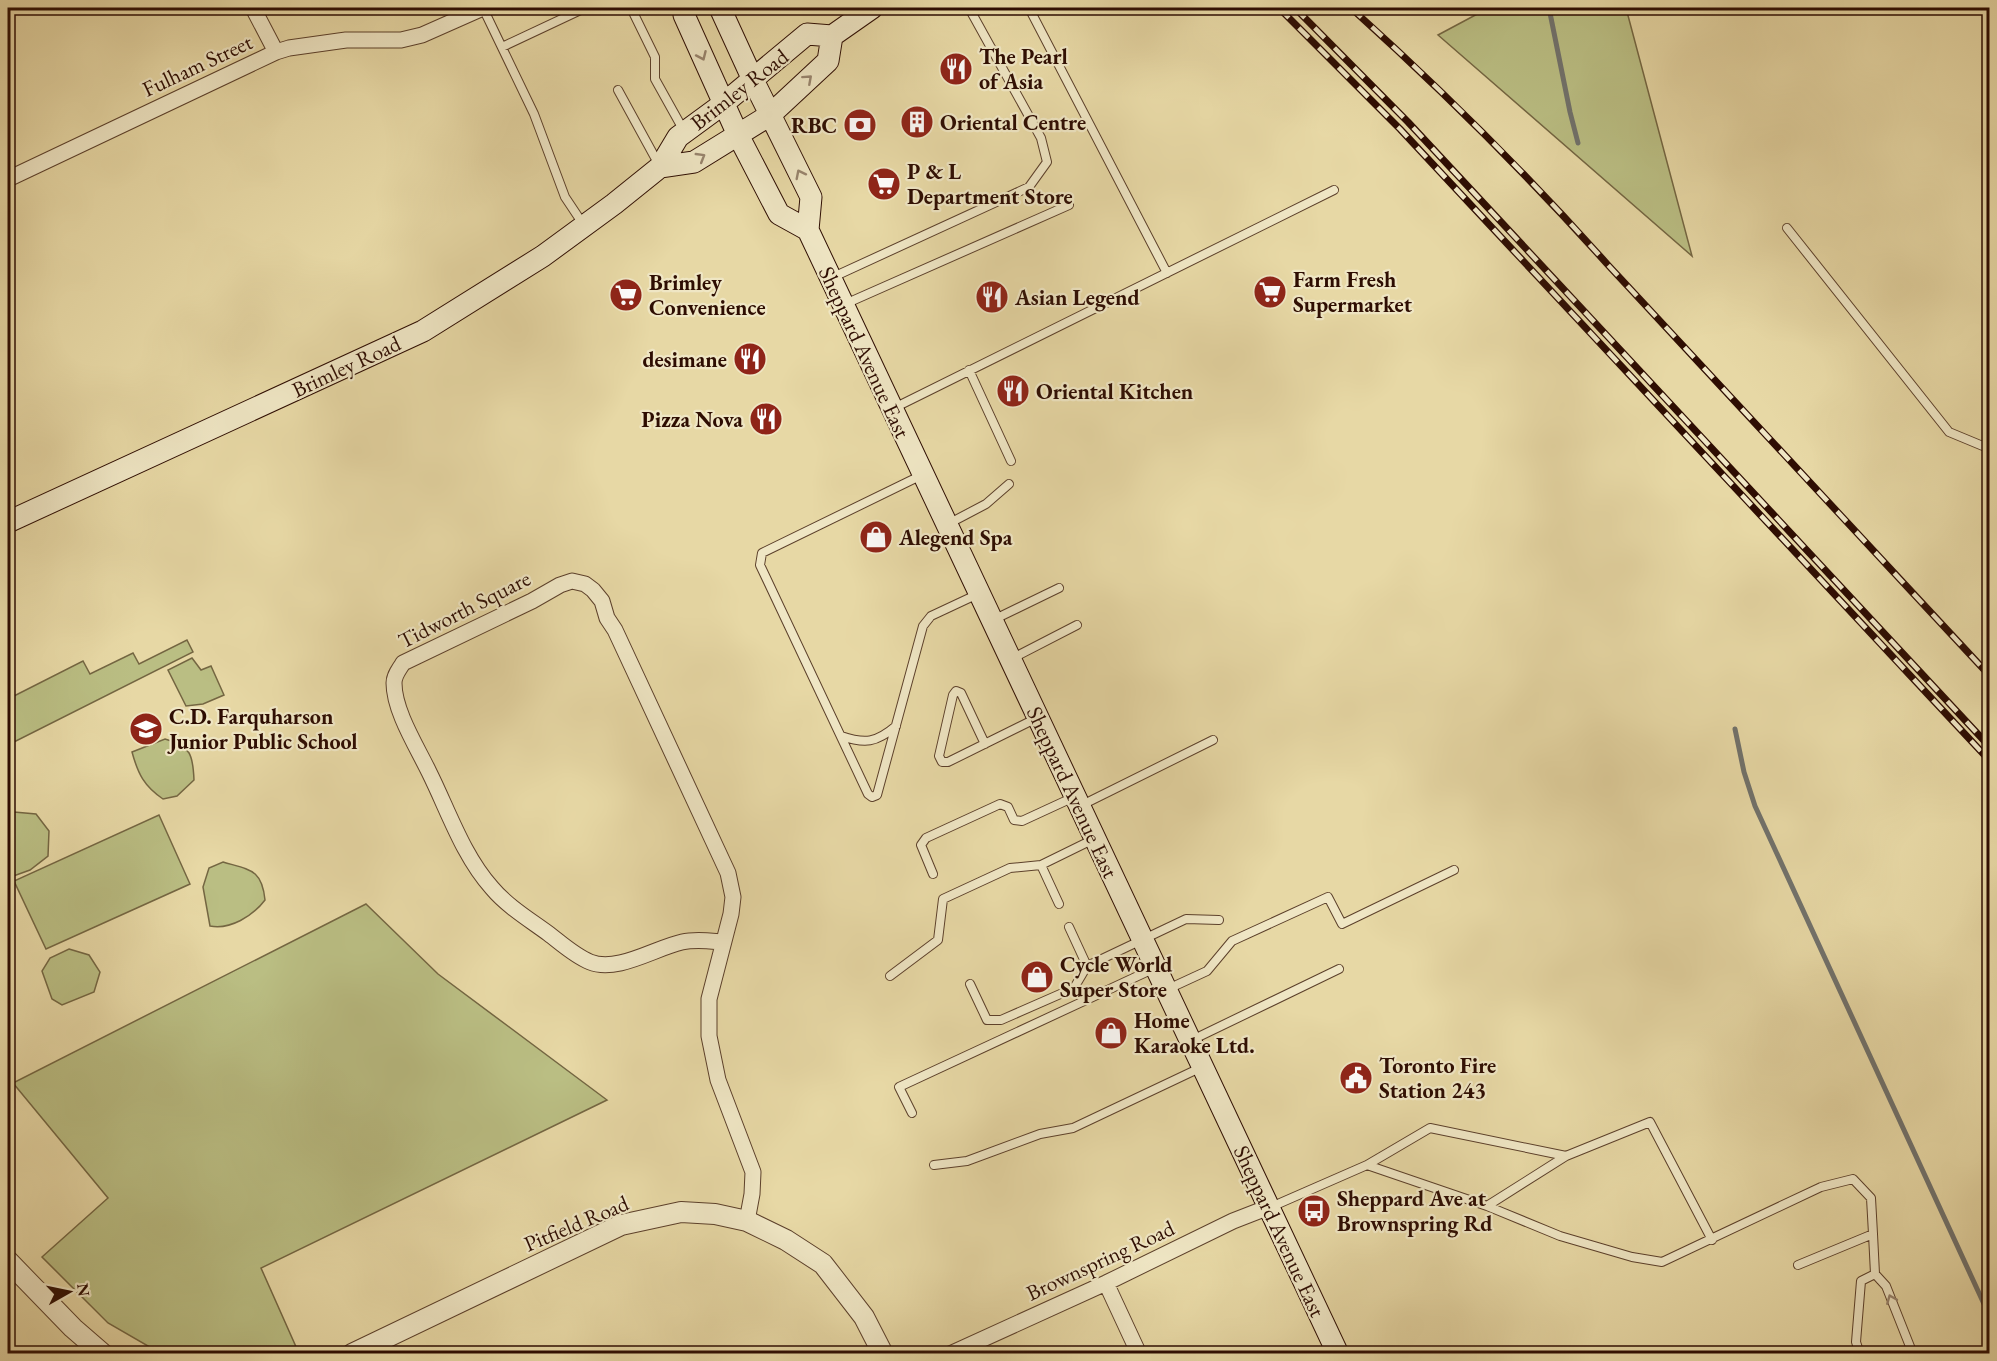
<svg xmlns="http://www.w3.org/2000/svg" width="1997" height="1361" font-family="'EB Garamond',serif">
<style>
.green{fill:#babe83;stroke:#746642;stroke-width:1.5}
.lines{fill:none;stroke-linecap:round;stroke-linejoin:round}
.stream{stroke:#71726c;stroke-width:5}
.service-casing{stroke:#5c402b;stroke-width:10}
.minor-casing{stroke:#5c402b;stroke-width:17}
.tertiary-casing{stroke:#5c402b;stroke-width:22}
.secondary-casing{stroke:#2e0d02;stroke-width:23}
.service{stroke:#efe6c4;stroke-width:8}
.minor{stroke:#efe6c4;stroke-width:15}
.tertiary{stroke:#efe6c4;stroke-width:20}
.secondary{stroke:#efe6c4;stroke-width:21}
.rail-casing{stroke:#2e0d02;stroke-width:7}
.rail{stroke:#efe6c4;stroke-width:4.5;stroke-dasharray:14;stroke-linecap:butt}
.oneway{stroke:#98846d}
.labels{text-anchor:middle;stroke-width:4.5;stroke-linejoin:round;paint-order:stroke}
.poi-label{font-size:22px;font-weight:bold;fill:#2e0d02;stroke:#efe6c4;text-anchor:start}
.street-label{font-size:22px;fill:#2e0d02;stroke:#efe6c4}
</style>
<rect width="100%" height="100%" fill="#e7d8a5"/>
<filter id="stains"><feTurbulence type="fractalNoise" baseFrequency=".00333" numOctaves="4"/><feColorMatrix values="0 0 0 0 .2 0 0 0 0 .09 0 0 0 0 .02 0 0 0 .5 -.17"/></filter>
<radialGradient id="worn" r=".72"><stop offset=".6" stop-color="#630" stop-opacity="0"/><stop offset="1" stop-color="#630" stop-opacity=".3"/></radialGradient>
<!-- green -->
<path class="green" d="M1483,8H1626L1692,256L1438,35L1483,11Z
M187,640L193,652L8,745V699L83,661L90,674L133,653L139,664Z
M192,658L201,670L211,666L224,695L203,704L186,706L168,670Z
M165,739C191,746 193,755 194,780L177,796L163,799C144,786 138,774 132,752Z
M14,812L36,814L49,831L48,856L30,870L8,878V814Z
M159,815L190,884L46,949L14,881Z
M223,862C250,870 262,869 265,900C253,916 230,930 210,926L203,887L209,868Z
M366,904L438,974L607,1100L261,1268L297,1349L277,1354L160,1353L108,1323L42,1257L108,1198L13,1083Z
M69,949L89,955L100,972L94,992L62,1005L52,999L42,971L50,958Z"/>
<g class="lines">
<!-- stream -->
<path class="stream" d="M1549,8L1570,112L1578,143
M1735,729L1744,772L1755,806L1990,1317"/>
<!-- service casing -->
<g class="service-casing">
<path id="service" d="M483,8L534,114L565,197L583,224
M631,8L655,57V79L684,131
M1029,8L1167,273
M502,47L585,8
M618,90L658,163
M1787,228L1949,432L1990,449
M831,278L1029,187L1047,162L1041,138L969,8
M845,304L1069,205
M969,370L1011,461
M894,408L1334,190
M922,475L762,553L760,565L868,794L872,797L877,795L923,626L931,616L978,594
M948,524L986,504L1009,484
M993,620L1059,588
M1011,659L1077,625
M841,736C865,744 876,743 896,726
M985,744L961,693L956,691L953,695L939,756L942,762H948L1037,718
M1080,806L1213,740
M933,874L921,845L926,838L1000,804L1008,807L1014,820L1022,821L1074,797
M1059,904L1041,865L1094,839
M1069,927L1087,966L1186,919L1219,920
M890,976L938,940L943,899L1010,868L1041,865
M970,984L987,1020H1001L1074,988L1087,966
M1168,989L1207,971L1232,941L1328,897L1342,924L1454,870
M1192,1040L1339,969
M912,1113L899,1087L1155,968
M934,1165L967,1161L1040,1134L1073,1128L1202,1067
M1367,1165L1430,1128L1566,1156
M1487,1206L1560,1236L1632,1257L1662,1262L1821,1187L1853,1179L1871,1198L1873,1234L1798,1265
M1271,1207L1367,1165L1487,1206L1566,1156L1650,1122L1712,1240
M1873,1234L1875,1274
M1860,1354L1856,1342L1861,1281L1875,1274L1886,1286L1913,1354"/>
</g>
<!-- minor casing -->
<g class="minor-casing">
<path id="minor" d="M253,8L276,52
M8,179L276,52L289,48L346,40H401L422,35L483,8
M723,942C709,941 696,939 682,942C655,948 617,973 590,962C575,956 562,944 549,934C530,920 507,906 492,888C463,856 448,810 429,772C417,747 394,711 394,683C394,675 399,670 403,663L532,601L560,585L572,581L585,584L593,590L602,601L607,618L615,630L728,873L733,897L731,914L709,999V1036L718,1080L753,1172L752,1194L747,1221
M1106,1283L1139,1354
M950,1354L1106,1283L1233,1221L1269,1207"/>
</g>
<!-- tertiary casing -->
<g class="tertiary-casing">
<path id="tertiary" d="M8,1261L73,1328L103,1354
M352,1354L621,1225L681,1212L715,1214L747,1221L786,1240L823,1264L864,1317L883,1354"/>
</g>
<!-- secondary casing -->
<g class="secondary-casing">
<path id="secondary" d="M686,8L684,15L738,135L779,214L808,230
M720,8L753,80L811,197L808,230L843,304L1338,1354
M660,167L694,162L770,115L828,61L832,36
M8,522L423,331L543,256L614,204L660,167L678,137L723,104L807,34L832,36L872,8"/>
</g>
<!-- service -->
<use href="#service" class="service"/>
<!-- minor -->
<use href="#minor" class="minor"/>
<!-- tertiary -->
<use href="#tertiary" class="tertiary"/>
<!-- secondary -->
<use href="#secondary" class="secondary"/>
<!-- rail casing -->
<g class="rail-casing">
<path id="rail" d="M1279,8L1400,129L1990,761
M1295,8L1408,122L1990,747
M1351,8C1442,90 1526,173 1608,265L1990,676"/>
</g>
<!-- rail -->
<use href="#rail" class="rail"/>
</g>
<!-- one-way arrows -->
<defs><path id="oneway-chevron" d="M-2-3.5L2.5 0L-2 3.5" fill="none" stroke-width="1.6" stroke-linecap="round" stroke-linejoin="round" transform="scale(1.5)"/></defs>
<g class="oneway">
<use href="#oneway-chevron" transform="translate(702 56) rotate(66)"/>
<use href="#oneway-chevron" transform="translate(808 79) rotate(-42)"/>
<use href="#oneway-chevron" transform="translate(701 157) rotate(-31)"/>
<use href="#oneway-chevron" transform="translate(800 174) rotate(-117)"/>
<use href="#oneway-chevron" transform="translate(1891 1299) rotate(-112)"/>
</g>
<!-- icons -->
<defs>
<g id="restaurant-disc" transform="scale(1.725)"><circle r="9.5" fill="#8f2418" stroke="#efe6c4"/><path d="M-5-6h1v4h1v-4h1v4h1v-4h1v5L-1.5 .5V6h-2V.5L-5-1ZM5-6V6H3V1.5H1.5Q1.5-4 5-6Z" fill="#fff"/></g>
<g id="building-disc" transform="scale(1.725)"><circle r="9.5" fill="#8f2418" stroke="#efe6c4"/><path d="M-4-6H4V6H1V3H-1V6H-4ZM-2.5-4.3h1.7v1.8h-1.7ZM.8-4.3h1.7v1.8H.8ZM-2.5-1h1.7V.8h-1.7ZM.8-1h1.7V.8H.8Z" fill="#fff"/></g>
<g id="bank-disc" transform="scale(1.725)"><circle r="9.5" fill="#8f2418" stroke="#efe6c4"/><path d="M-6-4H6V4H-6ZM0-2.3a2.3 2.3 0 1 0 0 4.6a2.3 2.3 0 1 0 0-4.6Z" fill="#fff"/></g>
<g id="supermarket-disc" transform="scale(1.725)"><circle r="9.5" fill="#8f2418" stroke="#efe6c4"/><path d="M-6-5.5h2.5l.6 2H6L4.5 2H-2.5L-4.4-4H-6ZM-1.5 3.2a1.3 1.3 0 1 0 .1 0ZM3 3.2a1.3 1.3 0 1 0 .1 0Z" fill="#fff"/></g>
<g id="shop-disc" transform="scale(1.725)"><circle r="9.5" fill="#8f2418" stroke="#efe6c4"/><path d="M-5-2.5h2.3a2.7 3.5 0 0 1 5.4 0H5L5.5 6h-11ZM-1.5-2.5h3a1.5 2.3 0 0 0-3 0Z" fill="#fff"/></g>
<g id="school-disc" transform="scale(1.725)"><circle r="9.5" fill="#8f2418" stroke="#efe6c4"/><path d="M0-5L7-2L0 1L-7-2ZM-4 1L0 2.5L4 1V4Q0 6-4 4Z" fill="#fff"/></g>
<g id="civic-disc" transform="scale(1.725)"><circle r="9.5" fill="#8f2418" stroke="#efe6c4"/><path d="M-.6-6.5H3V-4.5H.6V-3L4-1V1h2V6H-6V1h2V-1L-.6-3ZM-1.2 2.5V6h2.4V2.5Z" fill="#fff"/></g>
<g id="bus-disc" transform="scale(1.725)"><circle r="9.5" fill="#8f2418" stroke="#efe6c4"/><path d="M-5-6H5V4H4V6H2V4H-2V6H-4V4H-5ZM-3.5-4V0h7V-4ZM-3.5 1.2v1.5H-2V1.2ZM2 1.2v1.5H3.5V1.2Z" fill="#fff"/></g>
</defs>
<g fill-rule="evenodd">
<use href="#restaurant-disc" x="956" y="69"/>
<use href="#building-disc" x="917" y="122"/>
<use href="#bank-disc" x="860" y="125"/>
<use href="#supermarket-disc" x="884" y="184"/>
<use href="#supermarket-disc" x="1270" y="292"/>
<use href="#supermarket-disc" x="626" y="295"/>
<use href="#restaurant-disc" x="992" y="297"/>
<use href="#restaurant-disc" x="750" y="359"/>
<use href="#restaurant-disc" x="1013" y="391"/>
<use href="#restaurant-disc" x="766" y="419"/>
<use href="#shop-disc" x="876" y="537"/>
<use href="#school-disc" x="146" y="729"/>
<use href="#shop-disc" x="1037" y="977"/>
<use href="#shop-disc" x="1111" y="1033"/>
<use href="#civic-disc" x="1356" y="1078"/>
<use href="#bus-disc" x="1314" y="1211"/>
</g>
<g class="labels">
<!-- poi labels -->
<g class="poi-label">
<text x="979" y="64">The Pearl<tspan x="979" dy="25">of Asia</tspan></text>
<text x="940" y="130">Oriental Centre</text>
<text x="837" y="133" text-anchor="end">RBC</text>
<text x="907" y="179">P &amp; L<tspan x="907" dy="25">Department Store</tspan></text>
<text x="1293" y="287">Farm Fresh<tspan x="1293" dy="25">Supermarket</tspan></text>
<text x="649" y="290">Brimley<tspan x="649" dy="25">Convenience</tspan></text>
<text x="1015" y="305">Asian Legend</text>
<text x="727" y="367" text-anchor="end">desimane</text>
<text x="1036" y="399">Oriental Kitchen</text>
<text x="743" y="427" text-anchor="end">Pizza Nova</text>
<text x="899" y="545">Alegend Spa</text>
<text x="169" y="724">C.D. Farquharson<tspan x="169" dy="25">Junior Public School</tspan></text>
<text x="1060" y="972">Cycle World<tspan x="1060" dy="25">Super Store</tspan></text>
<text x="1134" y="1028">Home<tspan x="1134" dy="25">Karaoke Ltd.</tspan></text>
<text x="1379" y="1073">Toronto Fire<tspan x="1379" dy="25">Station 243</tspan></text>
<text x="1337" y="1206">Sheppard Ave at<tspan x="1337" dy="25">Brownspring Rd</tspan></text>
</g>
<!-- street labels -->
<g class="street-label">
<text transform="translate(197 65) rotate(-25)" y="8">Fulham Street</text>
<text transform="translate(739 89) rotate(-38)" y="8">Brimley Road</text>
<text transform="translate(865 352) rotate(65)" y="8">Sheppard Avenue East</text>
<text transform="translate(346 366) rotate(-25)" y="8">Brimley Road</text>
<text transform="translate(464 609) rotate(-27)" y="8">Tidworth Square</text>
<text transform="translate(1073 792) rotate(65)" y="8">Sheppard Avenue East</text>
<text transform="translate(576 1223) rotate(-23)" y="8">Pitfield Road</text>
<text transform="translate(1280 1231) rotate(65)" y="8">Sheppard Avenue East</text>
<text transform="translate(1100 1260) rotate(-25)" y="8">Brownspring Road</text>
</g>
</g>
<!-- margin -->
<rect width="1997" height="1361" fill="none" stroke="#e7d8a5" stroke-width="30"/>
<rect x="9" y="9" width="1979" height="1343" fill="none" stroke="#2e0d02" stroke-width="3"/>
<rect x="15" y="15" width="1967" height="1331" fill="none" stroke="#2e0d02" stroke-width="1.5"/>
<!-- north arrow -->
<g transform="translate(69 1292) rotate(81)" stroke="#efe6c4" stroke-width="4.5" paint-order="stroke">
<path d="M0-4.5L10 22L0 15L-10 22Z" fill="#2e0d02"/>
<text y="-9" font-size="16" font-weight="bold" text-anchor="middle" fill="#2e0d02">N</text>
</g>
<rect width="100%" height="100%" filter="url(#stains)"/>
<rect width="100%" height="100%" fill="url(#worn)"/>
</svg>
